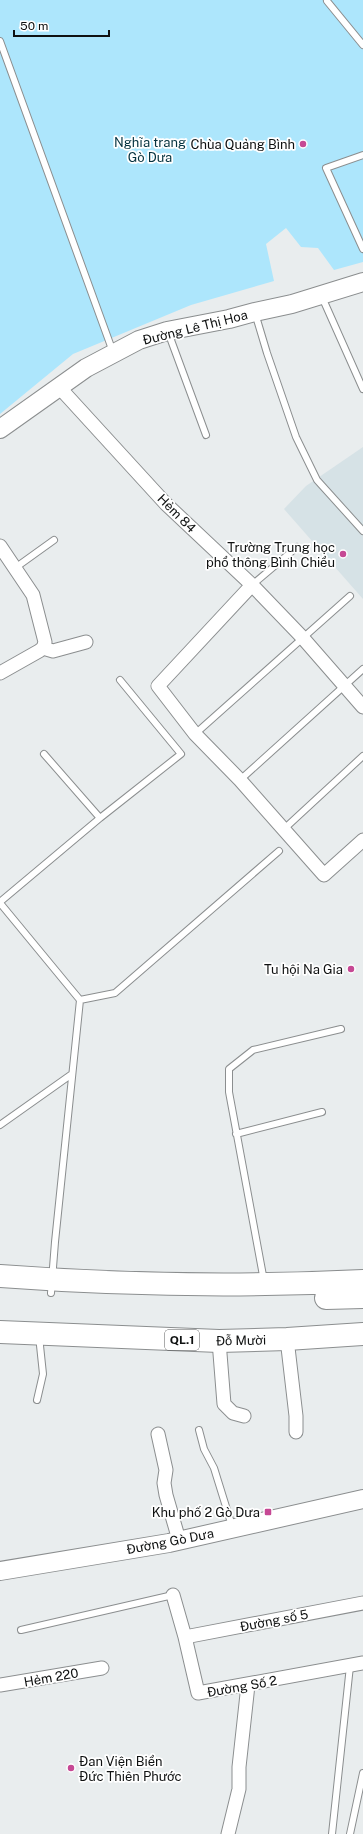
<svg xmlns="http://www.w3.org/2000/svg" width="363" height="1834" font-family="'Public Sans',sans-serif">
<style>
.built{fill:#d6e2e6}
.green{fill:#ade6fc}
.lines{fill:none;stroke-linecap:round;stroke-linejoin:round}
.lane-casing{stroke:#8b8e8f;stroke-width:8}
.street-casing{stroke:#8b8e8f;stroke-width:15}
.secondary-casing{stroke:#8b8e8f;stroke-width:20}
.highway-casing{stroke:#8b8e8f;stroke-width:24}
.lane{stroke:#fff;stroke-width:6}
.street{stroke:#fff;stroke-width:13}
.secondary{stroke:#fff;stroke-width:18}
.highway{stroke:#fff;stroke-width:22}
.poi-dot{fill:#c64894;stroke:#fff;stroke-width:1.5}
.labels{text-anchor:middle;stroke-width:3.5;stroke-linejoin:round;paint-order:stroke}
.shield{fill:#fff;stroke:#575858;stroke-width:1}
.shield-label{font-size:12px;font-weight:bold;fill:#0f1111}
.park-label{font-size:13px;fill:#04323f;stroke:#fff}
.poi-label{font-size:13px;fill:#0f1111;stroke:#fff;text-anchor:end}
.street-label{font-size:13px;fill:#0f1111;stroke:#fff}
</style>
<rect width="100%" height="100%" fill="#e9edee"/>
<!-- built -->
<path class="built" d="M363,447V599L284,509L306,486Z"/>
<!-- green -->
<path class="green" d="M0,0H363V262L334,270L318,248L301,247L286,228L266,244L274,281L191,305L73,354L0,414Z"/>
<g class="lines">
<!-- lane casing -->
<g class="lane-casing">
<path id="lane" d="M327,1L363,45
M0,41L113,352
M363,155L326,168L363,249
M322,297L363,389
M255,313L267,353L296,437L317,480L363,531
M168,332L206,435
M15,568L54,540
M252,585L297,547
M195,734L350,596
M44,754L100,818
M240,780L363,669
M284,829L363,756
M0,902L100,818L181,754L120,680
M0,903L80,1000L55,1242L51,1293
M80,1000L115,993L279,851
M0,1125L72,1074
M236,1134L322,1112
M264,1281L229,1092V1069L253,1050L341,1029
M37,1400L43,1374L39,1336
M199,1430L204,1449L214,1468L232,1526
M21,1630L173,1595
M332,1834L350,1666
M350,1834L363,1773"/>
</g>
<!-- street casing -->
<g class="street-casing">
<path id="street" d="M59,387L166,504L252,585L302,637L363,707
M0,546L33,595L45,642L43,648L39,651L0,673
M252,585L158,686L195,734L240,780L324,875L363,840
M43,648L53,651L86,642
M287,1339L296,1416V1432
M219,1341L224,1404L233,1413L244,1416
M158,1434L166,1470L164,1483L166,1495L179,1540
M173,1595L185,1637L198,1693L363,1663
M185,1637L363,1603
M0,1685L102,1668
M228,1834L239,1789V1767L248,1685"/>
</g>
<!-- secondary casing -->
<g class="secondary-casing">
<path id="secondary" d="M0,429L86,368L139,340L167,331L229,319L255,312L292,304L363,282
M0,1571L169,1543L363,1499"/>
</g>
<!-- highway casing -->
<g class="highway-casing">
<path id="highway" d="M0,1276C121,1285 242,1287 363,1281
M326,1298L363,1297
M0,1332L219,1341L287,1339L363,1334"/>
</g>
<!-- lane -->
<use href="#lane" class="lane"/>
<!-- street -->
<use href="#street" class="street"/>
<!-- secondary -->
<use href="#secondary" class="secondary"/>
<!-- highway -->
<use href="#highway" class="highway"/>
</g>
<!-- markers -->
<g class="poi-dot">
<circle cx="303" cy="144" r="4"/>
<circle cx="343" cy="554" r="4"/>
<circle cx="351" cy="969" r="4"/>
<rect x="264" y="1508" width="8" height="8" rx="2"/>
<circle cx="71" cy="1768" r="4"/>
</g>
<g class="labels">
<!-- shield labels -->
<rect class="shield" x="165" y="1330" width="34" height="20" rx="3"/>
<g class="shield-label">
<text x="182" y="1344">QL.1</text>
</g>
<!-- park labels -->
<g class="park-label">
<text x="150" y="147">Nghĩa trang<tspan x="150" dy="15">Gò Dưa</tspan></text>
</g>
<!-- poi labels -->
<g class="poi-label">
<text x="295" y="149">Chùa Quảng Bình</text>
<text x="335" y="552">Trường Trung học<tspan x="335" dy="15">phổ thông Bình Chiểu</tspan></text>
<text x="343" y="974">Tu hội Na Gia</text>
<text x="260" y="1517">Khu phố 2 Gò Dưa</text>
<text x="79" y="1766" text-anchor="start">Đan Viện Biển<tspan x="79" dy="15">Đức Thiên Phước</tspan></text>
</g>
<!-- street labels -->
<g class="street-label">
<text transform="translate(195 327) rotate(-14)" y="5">Đường Lê Thị Hoa</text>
<text transform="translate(177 513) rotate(45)" y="5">Hẻm 84</text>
<text transform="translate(241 1340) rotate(-1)" y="5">Đỗ Mười</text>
<text transform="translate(170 1541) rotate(-11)" y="5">Đường Gò Dưa</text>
<text transform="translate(274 1620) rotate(-11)" y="5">Đường số 5</text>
<text transform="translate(51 1677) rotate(-10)" y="5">Hẻm 220</text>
<text transform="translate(242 1686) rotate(-10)" y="5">Đường Số 2</text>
</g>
</g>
<!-- scale -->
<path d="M14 30v6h95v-6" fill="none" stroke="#0f1111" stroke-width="2"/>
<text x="20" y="30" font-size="12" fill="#0f1111" stroke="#ffffff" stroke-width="3" paint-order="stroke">50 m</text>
</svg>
